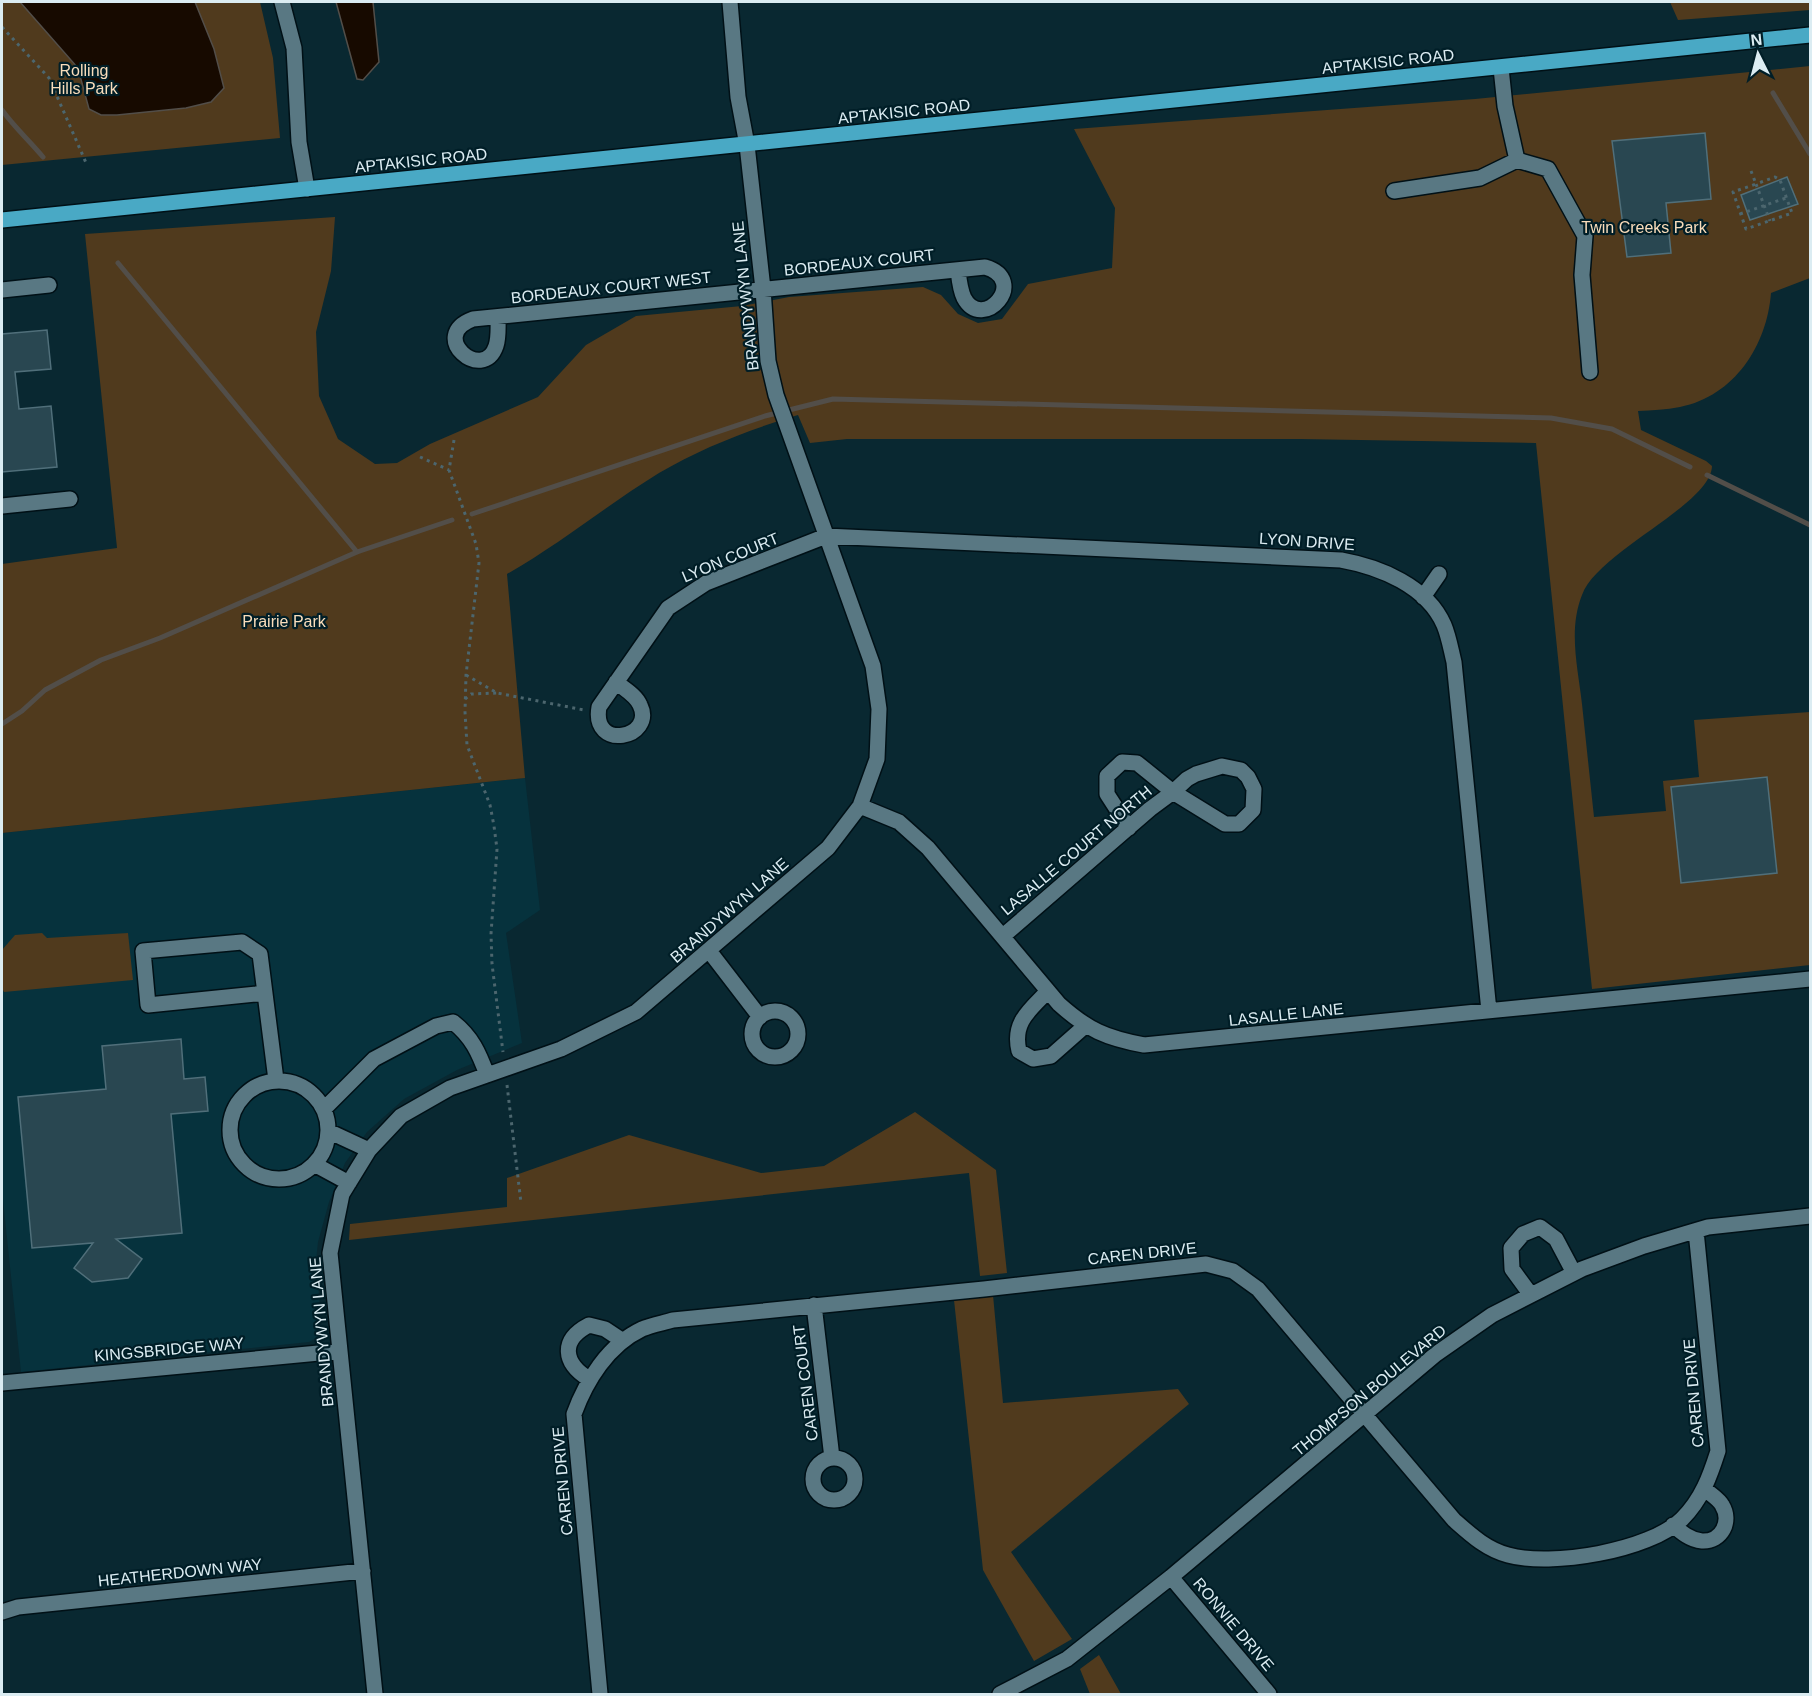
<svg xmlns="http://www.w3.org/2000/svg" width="1812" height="1696" viewBox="0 0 1812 1696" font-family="Arial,sans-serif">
<rect width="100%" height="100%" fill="#092831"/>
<path fill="#06323d" d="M525,778L540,910L506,933L522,1043L457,1070L404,1099L367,1132L345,1163L329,1202L318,1242L316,1260L321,1319L318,1337L309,1342L21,1372L2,1190V833Z"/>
<path fill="#503a1d" d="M2,2H260L273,58L280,138L2,165Z
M1670,2H1810V10L1678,20Z
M1810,66V278L1771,293C1767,345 1735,396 1680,407C1666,410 1652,410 1638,411L1641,430L1706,461L1712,466C1711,505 1598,551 1582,595C1568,630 1578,668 1582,704C1586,742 1590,779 1594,817L1666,811L1663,781L1699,777L1694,720L1810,712V965L1592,989L1536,443L1300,439H847L810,443L798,415C751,429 701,448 659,473C607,505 560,544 507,574L525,778L2,833V564L117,548L85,234L335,217L331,271L316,332L319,396L338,439L375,464L397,463L430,444L538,397L586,345L636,316L742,306L789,297L923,287L941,295L958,314L978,323L1002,319L1028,284L1112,268L1115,208L1074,129L1475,99Z
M42,933L47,938L128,933L133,980L4,992L2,988V950L15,935Z
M915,1112L996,1170L1007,1273L980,1276L969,1173L349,1240L350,1224L507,1207V1178L629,1135L761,1173L824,1166Z
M993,1295L1003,1403L1178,1389L1189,1404L1011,1552L1072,1639L1034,1661L983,1570L954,1300Z
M1099,1655L1121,1694H1090L1080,1669Z"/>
<path fill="#170a00" stroke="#524e49" stroke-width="1.5" d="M20,2H195L214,49L224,88L211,102L186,108L117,115H101L89,109L78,68Z
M336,2H373L379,62L363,80L357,79Z"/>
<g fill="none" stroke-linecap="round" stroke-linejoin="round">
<path stroke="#524e49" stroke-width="5" d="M1773,93L1810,154
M2,110C14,127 29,140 43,157
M118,263L357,552
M1707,475L1810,525
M472,514L765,416L833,399L1551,418L1612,429L1690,467
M2,724L22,711L45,690L101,660L160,638L357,552L452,520"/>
</g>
<path fill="#294751" stroke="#506f7a" stroke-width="1.5" d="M1705,133L1711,199L1666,203L1671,253L1627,257L1612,141Z
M1787,177L1798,204L1750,220L1741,195Z
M47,330L51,369L15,372L19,409L51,406L57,467L2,472V334Z
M1767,777L1777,873L1681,883L1671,787Z
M181,1039L184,1079L205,1077L208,1111L171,1114L182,1233L116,1239L142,1259L128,1278L92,1282L74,1268L93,1243L32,1248L18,1097L106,1089L102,1046Z"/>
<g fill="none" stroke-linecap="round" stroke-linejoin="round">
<g stroke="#001016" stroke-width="18">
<path id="minor" d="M282,2L294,48L299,142L307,189
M1517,160L1548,169L1585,236L1582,275L1590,372
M1394,191L1480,178L1517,160L1505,106L1501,68
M2,290L49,285
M498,317C498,326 499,337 496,346C483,384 427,336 473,319L985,267C1030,280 983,333 964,298C960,290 959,279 958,270
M2,506L70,499
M1423,597L1439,574
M616,682C624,689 636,695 640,705C656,738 591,752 599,707L668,608L706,583L826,536L1341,560C1380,567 1427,586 1444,625C1449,637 1451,650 1454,662L1489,1011
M860,806L899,822L928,848L1059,1004C1088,1030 1106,1038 1144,1045L1810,979
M1003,936L1150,809L1173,792L1187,779L1196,774L1222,766L1241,770L1248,777L1254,789L1253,810L1239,824H1225L1173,792L1137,763L1122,762L1107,776V794L1129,828
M710,952L760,1017
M1048,991C1030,1010 1012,1022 1019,1051L1033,1059L1051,1056L1085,1026
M265,993L148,1005L143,951L242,942L260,954L276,1080
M752 1034a23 23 0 1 1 46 0a23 23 0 1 1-46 0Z
M230 1130a49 49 0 1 1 98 0a49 49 0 1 1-98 0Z
M324,1109L374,1059L436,1026L453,1022C472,1037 479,1053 487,1075
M328,1131L369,1150
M314,1164L349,1183
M1531,1295L1512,1269L1511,1248L1523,1234L1540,1227L1556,1239L1574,1273
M814,1305L832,1458
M589,1379C563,1363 560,1340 589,1325L605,1329L623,1341
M2,1383L340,1351
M813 1479a21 21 0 1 1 42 0a21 21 0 1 1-42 0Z
M1673,1525C1681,1532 1690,1540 1702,1541C1722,1542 1732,1521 1722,1505C1719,1499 1710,1494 1705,1489
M1171,1577L1269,1694
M2,1612L18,1607L363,1571
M375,1694L330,1253L342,1194L369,1150L401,1116L450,1088L561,1049L636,1012L828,848L860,806L877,759L879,709L873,666L776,395L768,361L763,289L747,145L738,97L730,2
M600,1694L574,1414C586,1381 608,1345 642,1329C651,1325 663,1323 673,1320L984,1289L1206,1264L1233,1271L1258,1289L1454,1520C1471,1535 1486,1549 1508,1555C1551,1567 1649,1551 1682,1519C1702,1499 1710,1476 1718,1451L1696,1231
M1000,1694L1067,1659L1171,1577L1436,1354L1492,1315L1582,1269L1644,1246L1708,1227L1810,1216"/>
</g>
<g stroke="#001016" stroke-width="18">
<path id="major" d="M2,220L1810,35"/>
</g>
<path stroke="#4c666e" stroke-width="3" stroke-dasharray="3 4.5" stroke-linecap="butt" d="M2,27L49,78L87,165
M1751,171L1756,184L1733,192L1746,229L1792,213L1780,180L1775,177L1756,184L1770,221
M1740,214L1786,198
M454,440L449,470L476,544L479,563L466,675L465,712L467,745L490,805L494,826L497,849L491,934L492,964L503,1052
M420,457L449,470
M466,675L497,693L584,710
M465,699L471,694L497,693
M507,1085L521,1203"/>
<use href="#minor" stroke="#597883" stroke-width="15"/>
<use href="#major" stroke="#49a9c5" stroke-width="15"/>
</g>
<g text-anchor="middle" stroke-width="4.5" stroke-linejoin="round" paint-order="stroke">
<g font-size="16" fill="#dbecf2" stroke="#001e27">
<text transform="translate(1388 61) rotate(-6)" y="6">APTAKISIC ROAD</text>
<text transform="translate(904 111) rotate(-6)" y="6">APTAKISIC ROAD</text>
<text transform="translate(421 160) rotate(-6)" y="6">APTAKISIC ROAD</text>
<text transform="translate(859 262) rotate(-6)" y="6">BORDEAUX COURT</text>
<text transform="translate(611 287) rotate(-6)" y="6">BORDEAUX COURT WEST</text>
<text transform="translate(745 296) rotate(-96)" y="6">BRANDYWYN LANE</text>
<text transform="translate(1307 541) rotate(4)" y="6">LYON DRIVE</text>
<text transform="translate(730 557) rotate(-23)" y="6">LYON COURT</text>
<text transform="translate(1076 850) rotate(-40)" y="6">LASALLE COURT NORTH</text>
<text transform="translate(729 910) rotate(-41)" y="6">BRANDYWYN LANE</text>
<text transform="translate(1286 1014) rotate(-6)" y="6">LASALLE LANE</text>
<text transform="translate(1142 1253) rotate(-6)" y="6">CAREN DRIVE</text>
<text transform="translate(321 1332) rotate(-95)" y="6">BRANDYWYN LANE</text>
<text transform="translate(169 1349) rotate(-5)" y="6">KINGSBRIDGE WAY</text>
<text transform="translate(805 1383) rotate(-97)" y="6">CAREN COURT</text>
<text transform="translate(1369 1390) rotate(-40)" y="6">THOMPSON BOULEVARD</text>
<text transform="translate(1693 1393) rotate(-95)" y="6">CAREN DRIVE</text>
<text transform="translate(562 1481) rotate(-95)" y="6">CAREN DRIVE</text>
<text transform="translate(180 1572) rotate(-6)" y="6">HEATHERDOWN WAY</text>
<text transform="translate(1234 1624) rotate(50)" y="6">RONNIE DRIVE</text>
</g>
<g font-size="16" fill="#f9ddbb" stroke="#001e27">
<text x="84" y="76">Rolling<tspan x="84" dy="18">Hills Park</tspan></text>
<text x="1644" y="233">Twin Creeks Park</text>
<text x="284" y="627">Prairie Park</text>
</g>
</g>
<rect width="1812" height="1696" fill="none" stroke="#dbecf2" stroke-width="6"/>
<g transform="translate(1758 54) rotate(354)" stroke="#001e27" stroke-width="4.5" paint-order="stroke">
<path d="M0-4.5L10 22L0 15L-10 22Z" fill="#dbecf2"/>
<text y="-9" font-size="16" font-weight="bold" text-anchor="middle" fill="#dbecf2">N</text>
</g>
</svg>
